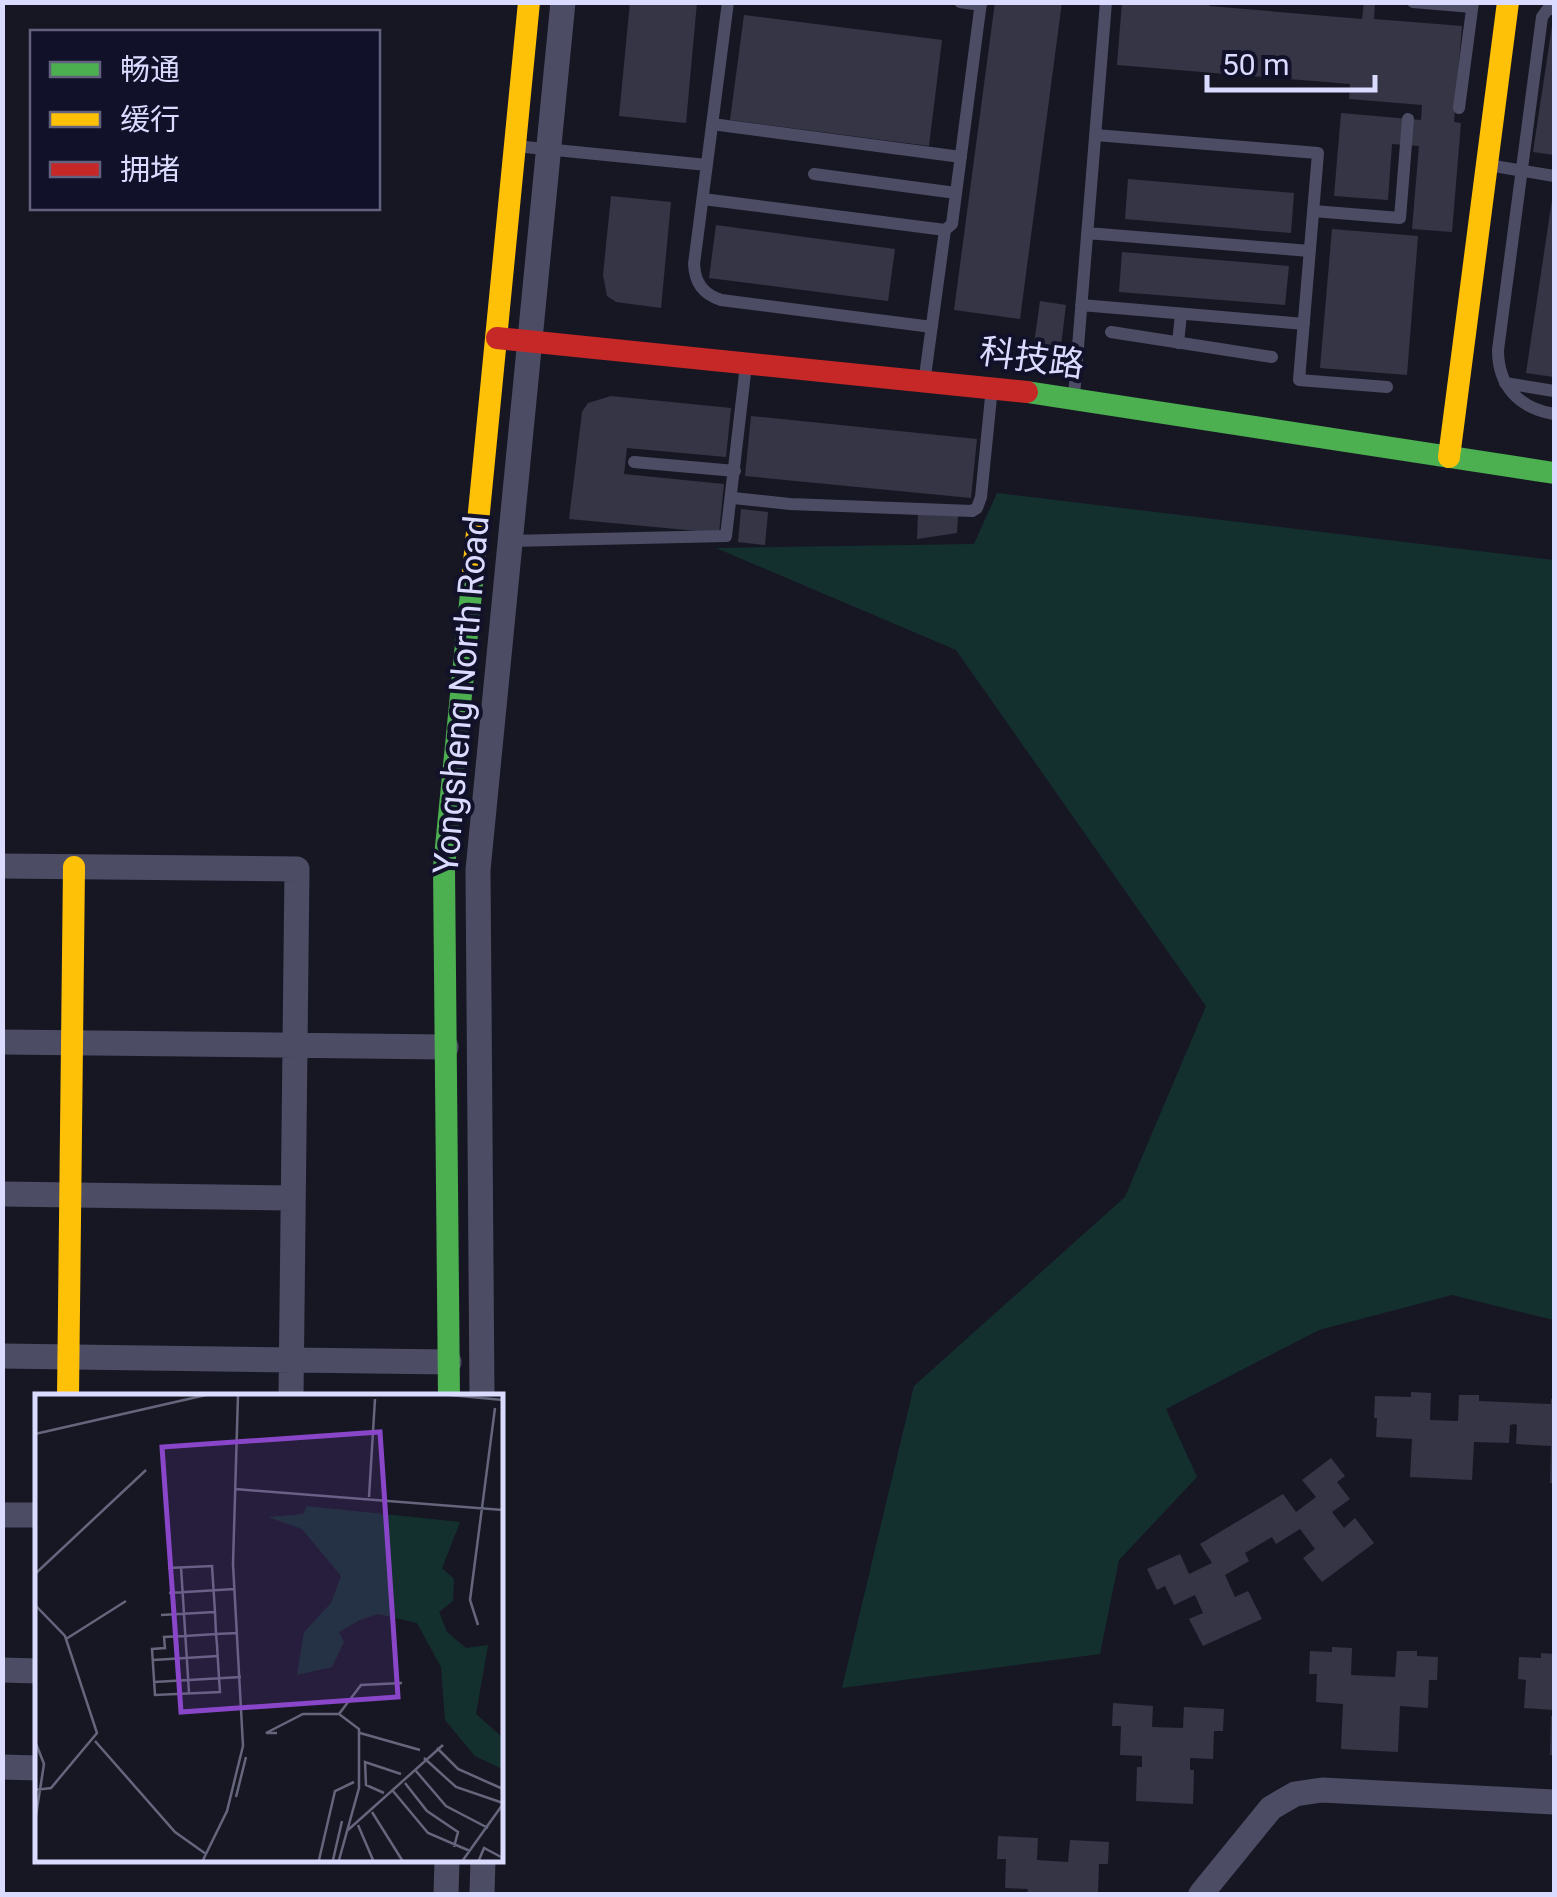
<svg xmlns="http://www.w3.org/2000/svg" width="1557" height="1897" viewBox="0 0 1557 1897" font-family="Roboto,'Noto Sans SC',sans-serif">
<rect width="100%" height="100%" fill="#171724"/>
<path fill="#14302e" d="M997,493L1554,560V1320L1452,1295L1319,1330L1166,1409L1197,1477L1119,1560L1100,1654L842,1688L914,1386L1125,1197L1206,1006L956,650L716,548L974,544Z"/>
<path fill="#353546" d="M630,2H697L686,123L619,116Z
M995,2H1062L1020,319L954,310Z
M1122,2H1209V6L1362,19L1364,2H1375L1374,19L1462,26L1454,122L1461,123L1452,232L1412,229L1419,146L1392,144L1388,200L1334,196L1341,113L1421,120L1422,105L1349,99L1350,84L1117,65Z
M744,15L942,40L929,146L730,120Z
M1552,26L1554,27V155L1533,152Z
M1128,179L1294,193L1291,233L1125,219Z
M611,196L671,202L661,308L616,302L607,296L603,275Z
M1552,200H1554V377L1526,373Z
M716,225L895,249L888,301L709,278Z
M1332,229L1418,236L1407,375L1320,368Z
M1122,252L1289,266L1285,305L1119,292Z
M1040,301L1066,305L1060,354L1033,351Z
M611,396L731,408L726,457L627,448L624,474L724,484L719,533L569,519L582,412L588,403Z
M751,416L977,439L971,498L745,476Z
M741,509L768,512L765,545L738,542Z
M918,514L958,516L957,533L917,539Z
M1411,1392L1431,1393L1430,1420L1458,1421L1459,1395H1479V1401L1551,1404V1399H1554V1484L1550,1483L1551,1446L1516,1444L1517,1425L1514,1424L1510,1425L1509,1443L1474,1442L1472,1480L1410,1477L1412,1439L1376,1437L1377,1418H1374L1375,1396L1411,1397Z
M1331,1458L1345,1476L1337,1482L1350,1499L1332,1512L1344,1528L1355,1518L1374,1543L1322,1582L1303,1558L1315,1549L1300,1529L1276,1544L1272,1537L1245,1553L1249,1561L1225,1575L1235,1597L1248,1591L1262,1619L1203,1646L1189,1619L1203,1613L1195,1595L1174,1605L1165,1586L1157,1590L1147,1569L1180,1554L1189,1574L1212,1563L1200,1544L1283,1494L1296,1512L1316,1497L1302,1480Z
M1332,1647L1352,1648L1351,1675L1395,1677L1397,1651H1417V1656L1438,1657L1437,1680H1429L1428,1708L1400,1706L1398,1752L1341,1749L1343,1704L1316,1702L1317,1674H1309L1310,1651L1332,1652Z
M1541,1653L1554,1654V1710L1524,1708L1526,1680L1518,1679L1519,1657L1541,1658Z
M1113,1703L1153,1706L1152,1727L1183,1728L1184,1707L1224,1709L1223,1731H1214L1213,1759L1190,1758V1770H1194L1193,1804L1136,1801L1137,1767H1142V1756L1120,1755L1121,1726H1112Z
M1551,1716H1554V1755H1550Z
M998,1836L1038,1838L1037,1860L1068,1862L1070,1840L1109,1842L1108,1864H1099L1098,1892L1027,1894L1028,1889L1005,1888L1006,1859H997Z"/>
<g fill="none" stroke-linecap="round" stroke-linejoin="round">
<path stroke="#4c4d65" stroke-width="12" d="M728,2L694,264C695,283 703,294 721,300L932,327
M960,2L981,5
M1413,2L1472,7
M1554,8L1547,10L1542,17L1498,350C1498,386 1519,408 1554,414
M1459,108L1473,2
M712,124L961,157
M1095,135L1318,153L1299,380L1387,387
M515,146L707,165
M1488,165L1554,176
M814,174L956,193
M703,199L945,230L952,224L981,2
M1313,211L1400,218L1408,119
M1087,233L1310,251
M1081,305L1304,324
M1111,332L1272,357
M1178,343L1181,314
M925,376L945,230
M1505,383L1554,391
M1074,396L1106,2
M634,462L735,471
M733,498L790,504L972,511L977,508L981,497L992,387
M510,541L726,536L746,365"/>
<path stroke="#4c4d65" stroke-width="25" d="M2,866L297,869L291,1397
M2,1042L446,1047
M2,1194L293,1198
M2,1356L449,1362
M482,1397L478,870L563,2
M2,1515H38
M2,1670L38,1671
M2,1767L38,1768
M446,1894L447,1860
M482,1894L483,1860
M1201,1894L1271,1808L1295,1794L1322,1790L1554,1802"/>
<path stroke="#4caf50" stroke-width="22" d="M1027,392L1554,473
M449,1397L444,867L473,573"/>
<path stroke="#ffc107" stroke-width="22" d="M1449,457L1508,2
M473,573L529,2
M68,1397L74,867"/>
<path stroke="#c62828" stroke-width="22" d="M497,338L1027,392"/>
</g>
<g text-anchor="middle" stroke-width="8" stroke-linejoin="round" paint-order="stroke">
<g font-size="35" fill="#dadbff" stroke="#12112a">
<text transform="translate(1032 358) rotate(8)" y="12">科技路</text>
<text transform="translate(461 695) rotate(-85)" y="12">Yongsheng North Road</text>
</g>
</g>
<g transform="translate(35 1394)">
<rect width="468" height="468" fill="#171724"/>
<path d="M272,112L425,128L407,174L419,185L418,207L404,218L412,238L431,254L453,251L441,320L467,343V375L440,362L410,326L406,273L382,229L343,220L325,226L304,238L309,248L297,273L262,281L269,238L296,209L306,182L267,135L233,123L268,120Z" fill="#14302e"/>
<path fill="none" stroke="#65657c" stroke-width="2.5" d="M415,1L468,6M0,40L171,1M200,95L468,116M334,103L340,5M146,173L154,299M133,174L177,172L180,218L181,240L182,251L184,284L185,298L120,301L117,255L130,254L129,243L150,242L181,240L203,239M0,180L111,76M134,199L200,195M0,211L30,242L62,339L16,394L0,396M126,221L180,218M443,231L435,206L460,14M31,245L91,207M118,266L183,262M119,288L206,283M304,320L326,291L367,289M242,339H231L268,320H304L324,335V394L304,466M325,339L385,356M0,347L9,370L0,428M60,347L140,438L171,460M402,354L423,375L468,395M389,364L421,393L468,409M381,377L411,412L453,434M370,389L392,417L423,438L419,453M358,397L393,439L435,457M349,399L331,391L330,368L366,380M201,403L211,363M337,418L367,466M323,431L338,466M313,436L408,351M168,466L192,417L208,352L198,170L203,1M284,466L300,397L319,388M298,466L307,427M428,466L468,410M444,466L449,454L468,464"/>
<path fill="#8946c9" fill-opacity="0.15" stroke="#8946c9" stroke-width="5" d="M345,38L363,303L146,318L127,53Z"/>
<rect width="468" height="468" fill="none" stroke="#dadbff" stroke-width="5"/>
</g>
<rect width="1557" height="1897" fill="none" stroke="#dadbff" stroke-width="10"/>
<rect x="30" y="30" width="350" height="180" fill="#12112a" stroke="#62627f" stroke-width="2.5"/>
<rect x="50" y="62" width="50" height="15" fill="#4caf50" stroke="#62627f" stroke-width="2.5"/>
<text x="120" y="80" font-size="30" fill="#dadbff">畅通</text>
<rect x="50" y="112" width="50" height="15" fill="#ffc107" stroke="#62627f" stroke-width="2.5"/>
<text x="120" y="130" font-size="30" fill="#dadbff">缓行</text>
<rect x="50" y="162" width="50" height="15" fill="#c62828" stroke="#62627f" stroke-width="2.5"/>
<text x="120" y="180" font-size="30" fill="#dadbff">拥堵</text>
<path d="M1207 75v15h168v-15" fill="none" stroke="#dadbff" stroke-width="5"/>
<text x="1222" y="75" font-size="30" fill="#dadbff" stroke="#12112a" stroke-width="8" paint-order="stroke">50 m</text>
</svg>
